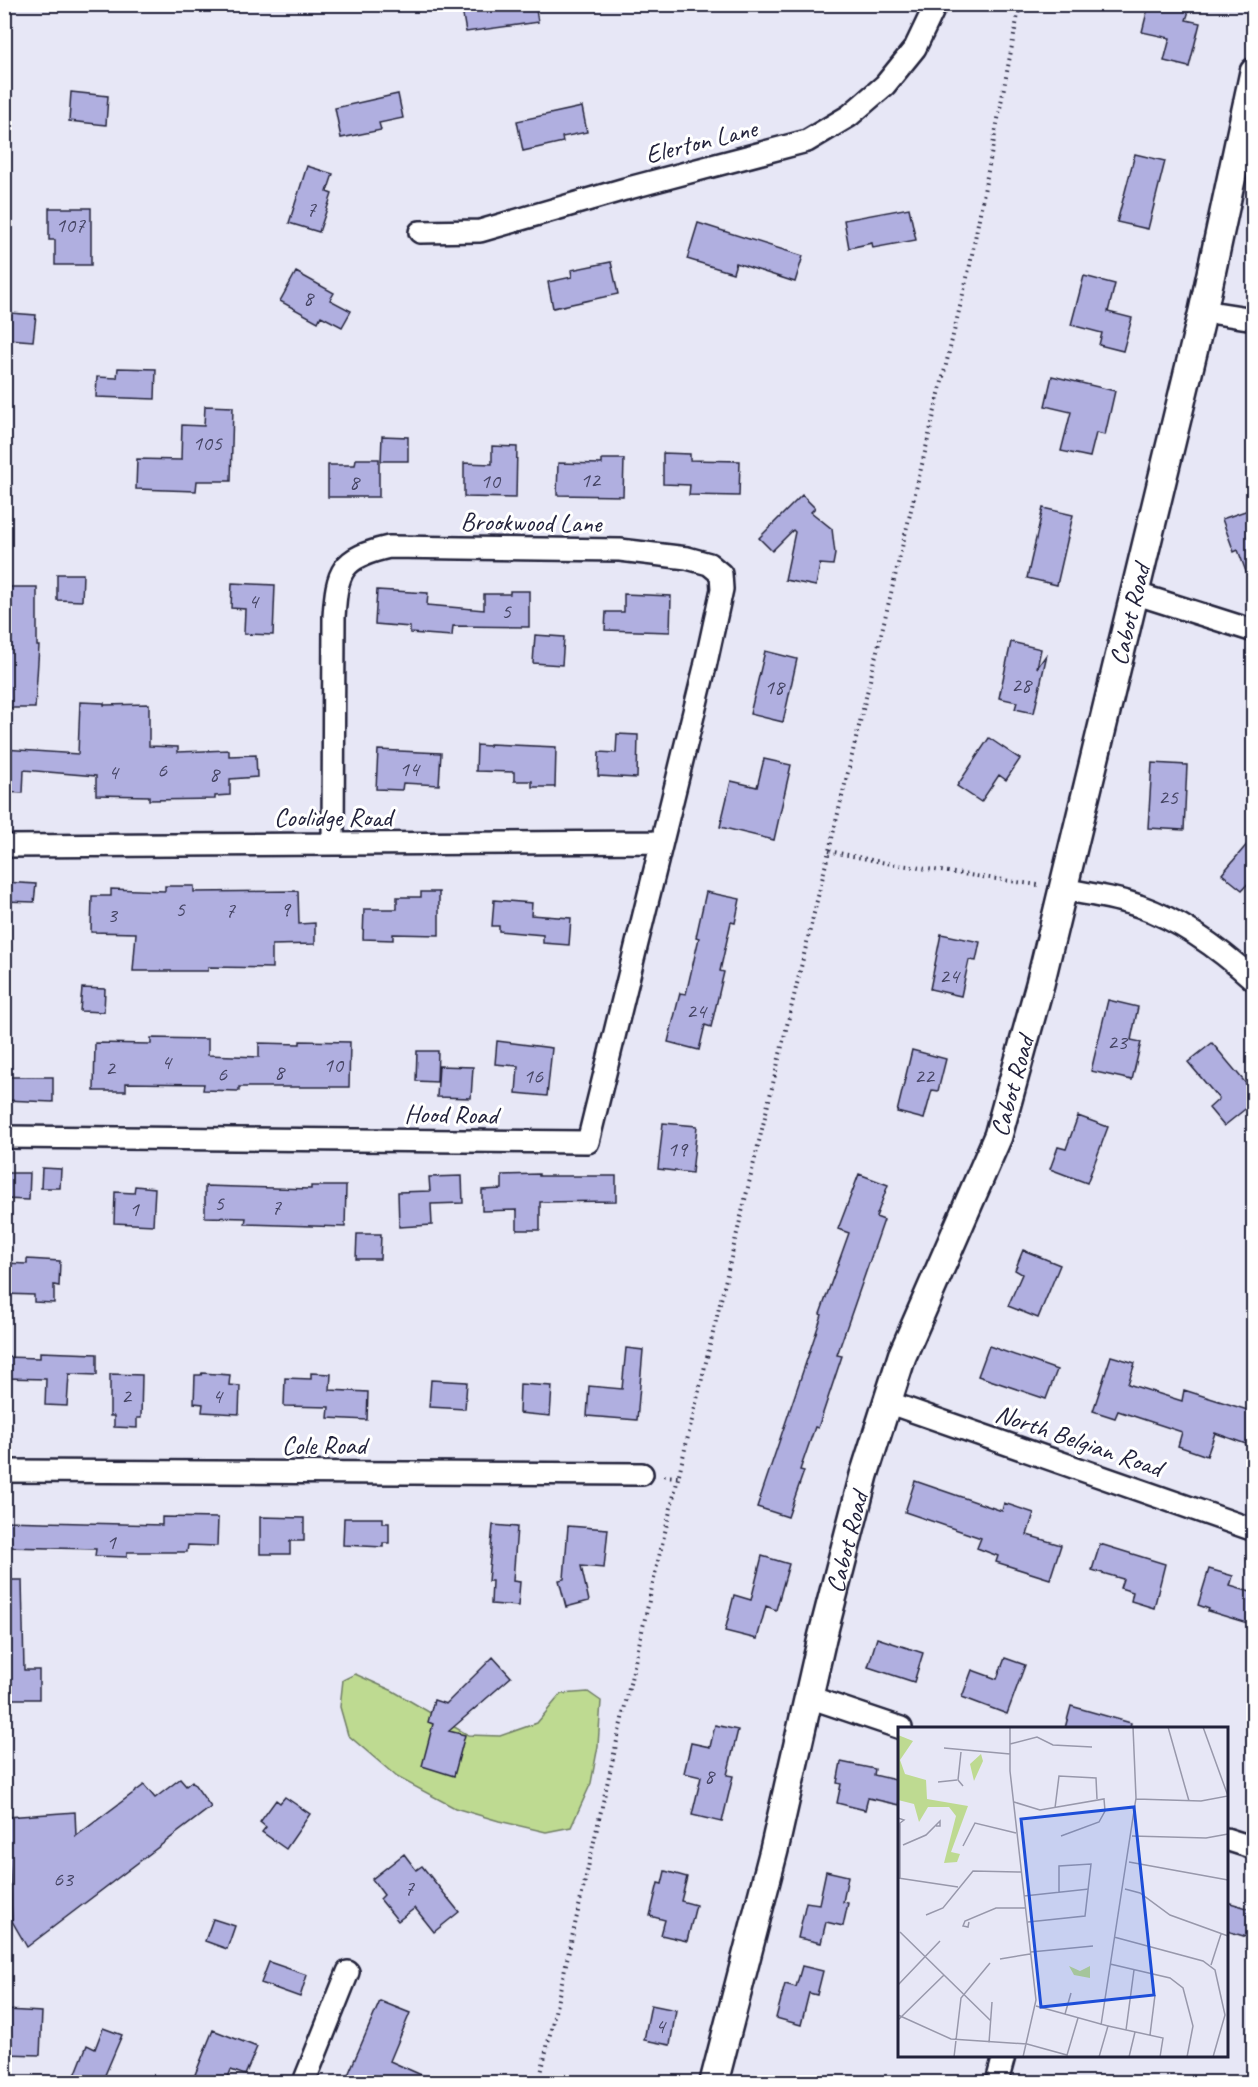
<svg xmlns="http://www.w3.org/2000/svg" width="1258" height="2087" viewBox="0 0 1258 2087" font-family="Caveat,sans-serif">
<rect width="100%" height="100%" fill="#e7e7f6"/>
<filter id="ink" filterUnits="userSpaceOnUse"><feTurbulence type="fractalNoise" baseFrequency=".0167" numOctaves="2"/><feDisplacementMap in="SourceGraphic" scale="12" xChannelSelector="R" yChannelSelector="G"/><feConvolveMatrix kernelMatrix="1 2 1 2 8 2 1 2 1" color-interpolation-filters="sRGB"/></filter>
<g filter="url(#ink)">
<path fill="#beda91" stroke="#707e66" stroke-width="1.5" d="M355,1674L393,1691L468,1735L500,1736L537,1723L561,1694L588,1692L601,1701L598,1746L591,1783L571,1827L546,1832L499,1821L455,1808L397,1777L348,1735L340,1707L343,1680Z"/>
<path fill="#b0afe0" stroke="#22223b" stroke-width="1.5" d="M461,4H535L538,22L466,32Z
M1149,4H1181L1180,8L1189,11L1186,20L1200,23L1189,67L1164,61L1170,38L1142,32Z
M71,92L108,96L106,125L69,121Z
M398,94L403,118L379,123L381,130L341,138L335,108Z
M582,107L587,132L562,137L563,142L523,151L517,121Z
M1135,154L1165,161L1148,229L1117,222Z
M307,166L333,174L327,192L332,194L319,232L289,223Z
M49,208H91V265H55V240H49Z
M909,208L916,240L873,248L872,243L849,248L844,220Z
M698,223L803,256L795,282L736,263L733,273L687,259Z
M611,262L618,294L553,308L548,282L572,277L571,270Z
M296,272L334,293L330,300L351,311L342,327L321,316L318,322L280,301Z
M1084,276L1115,284L1108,312L1132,318L1123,351L1099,345L1102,333L1071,325Z
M10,313L36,315L33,341L8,339Z
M118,368L156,369L155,399L96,397L97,377L117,378Z
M1052,376L1115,391L1105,435L1096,433L1090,457L1061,451L1071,412L1045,406Z
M205,406L233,407L231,481H197L196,491L136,489L137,459L181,460L182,425L204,426Z
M382,436L408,437V461H381Z
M492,446L517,447L516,498L464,497V463L492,464Z
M663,453L690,454V460L740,461L739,496L689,495L690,485L663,484Z
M356,459H379V497H328V465H355Z
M602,459H624L623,496L557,495L558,463L602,464Z
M802,495L815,508L811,512L832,529L835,554L833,565L820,564L816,586L785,580L795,532L793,530L772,551L759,538Z
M1043,508L1073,515L1057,585L1027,578Z
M1254,508V585H1251L1238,550L1234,552L1222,519Z
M57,574H83L82,601L57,600Z
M232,583L275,585L273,635L244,634L245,609L231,608Z
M4,587H37V646H39L35,708H4Z
M377,590L428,593L427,605L484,610V594H510V591H529V627L453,626L452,636L410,633V627L375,624Z
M624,594L671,596L670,632L605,630L606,612H624Z
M535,635L564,637L562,665L533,663Z
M1011,642L1041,649L1037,668L1047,654L1034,713L1015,709L1017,702L999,698Z
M765,651L797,659L783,722L750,714Z
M80,702L104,703V705L149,704V746L178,747V752L229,750V756L256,755L257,777L230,779V795L215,796V799L149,800V796L96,795V776L24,770L23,793L4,792V749L78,754Z
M617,734L638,735L637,778L598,776L599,752L616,753Z
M989,738L1020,759L1006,780L999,775L981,802L957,786Z
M490,744L556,747L555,787H532V781H514V772L476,771L477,745L489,746Z
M378,750L441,753L439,785L403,783L402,790L376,789Z
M764,759L791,765L774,840L720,827L731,781L757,787Z
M1152,763L1187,765L1184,830L1148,828Z
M1254,836V877L1242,890L1222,874Z
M4,882L36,884L34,902L4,901Z
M165,886H194V892L298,891L299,924L315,923V944L272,945V968L208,967V971H133L136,933L91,932L92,896H111V889L165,891Z
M421,892H439V935L393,934V940L363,939L364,909H397V897H421Z
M706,892L740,899L735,923L731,922L720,971L724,972L711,1027L705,1025L699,1050L668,1042L680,993L686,994L699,938L696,937Z
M494,900L532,903L531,915L571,918L569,945L543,943V935L499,931V926H492Z
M941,934L980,942L976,961L969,960L961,996L930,989Z
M82,988L105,989L104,1012L80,1011Z
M1108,1000L1138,1007L1131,1040L1141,1042L1132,1080L1091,1071Z
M151,1038L208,1039V1055L259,1057V1043L300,1044V1041L350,1042L349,1087H239V1091L203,1090L204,1084L126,1083V1091H94L95,1043L151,1044Z
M497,1041L552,1048L547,1096L516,1093L518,1066L495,1064Z
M1212,1043L1254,1093V1102L1224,1126L1209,1108L1219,1099L1188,1062Z
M912,1050L946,1059L938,1091L932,1090L924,1119L897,1112Z
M417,1051H438L437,1082L416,1081Z
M439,1066L473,1067L471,1098L437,1097Z
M4,1077H53V1102L4,1100Z
M1078,1116L1108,1127L1087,1183L1050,1169L1058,1147L1066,1149Z
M663,1123L697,1126L692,1173L658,1169Z
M42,1168L61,1169L60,1188H41Z
M4,1173H30L29,1200L4,1199Z
M539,1174V1176H616V1201L540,1202V1230H517V1210L482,1211V1190L502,1189V1175Z
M859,1174L888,1185L876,1217L884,1220L837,1355L842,1356L818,1428L815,1427L800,1470L804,1471L788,1517L757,1507L822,1315L820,1314L849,1233L838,1229Z
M462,1176L463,1203L431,1204L432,1225L399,1227L398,1192L430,1191L429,1177Z
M135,1186L155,1188L153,1225L114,1223L115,1192L134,1193Z
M205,1186L311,1189V1186H346L345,1227L245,1224L246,1218L205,1217Z
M357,1234H381L380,1259H356Z
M1023,1250L1060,1265L1038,1318L1008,1306L1022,1274L1015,1270Z
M27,1259L60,1261L59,1286L54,1285V1303L34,1302V1295L4,1294V1263L27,1264Z
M989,1346L1057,1370L1046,1399L978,1376Z
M626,1348L643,1350L637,1420L587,1416L589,1386L622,1389Z
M40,1352L97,1354V1375L69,1374L67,1406L45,1405L46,1379L4,1378V1357L40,1358Z
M1111,1356L1135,1363L1128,1384L1182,1401L1184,1390L1254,1412V1421L1246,1444L1215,1433L1207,1456L1178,1446L1182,1432L1118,1411L1115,1418L1093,1411Z
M202,1373L230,1375L229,1385L240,1386L239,1414L202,1412L203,1404L194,1403L195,1375H201Z
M311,1373L331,1374L330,1390L368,1392L367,1420L328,1418L329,1407L284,1406L285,1378L311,1379Z
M110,1374L142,1375L141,1418H137V1428L114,1427V1416H110Z
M431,1380L467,1382L465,1409L429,1407Z
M520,1384L552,1386L550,1416L519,1413Z
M915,1481L1002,1511L1004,1503L1034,1513L1027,1535L1061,1545L1050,1579L996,1562L998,1556L977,1548L981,1538L905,1512Z
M162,1517L218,1518L217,1546L188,1545L187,1552H127V1557L95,1556L96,1549L4,1547V1521L162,1525Z
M260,1517L304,1518V1541H290V1554H260Z
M344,1518H383V1523H389V1543H383V1547L343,1545Z
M493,1525L517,1527L513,1581L520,1582L518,1606L491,1604L492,1581H488Z
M568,1526L608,1529L604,1568L581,1566L589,1601L566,1607L559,1580L564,1579Z
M1100,1544L1165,1564L1154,1608L1131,1601L1133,1592L1120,1588L1123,1579L1092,1570Z
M762,1556L789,1564L776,1610L766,1606L757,1639L725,1631L734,1595L751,1600Z
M1209,1569L1233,1576L1230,1586L1254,1593V1625L1208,1611L1209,1609L1198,1605Z
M4,1580H22L24,1670H39V1699H4Z
M877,1638L923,1653L914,1682L868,1667Z
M493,1657L511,1677L449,1731L465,1735L454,1776L422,1766L433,1724L428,1722L434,1700L446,1704Z
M1005,1658L1025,1665L1007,1714L962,1697L972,1670L997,1679Z
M1071,1706L1131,1723L1130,1728H1065Z
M715,1725L738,1730L727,1775L733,1776L722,1822L692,1815L701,1777L684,1773L691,1743L710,1747Z
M841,1762L875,1769L874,1775L900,1781V1805L868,1798L865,1810L837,1803L841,1784L837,1783Z
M180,1779L186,1786L192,1781L211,1807L27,1947L12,1921L7,1817L75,1812L76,1836L144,1785L155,1798Z
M285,1797L310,1814L286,1849L262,1832L266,1827L260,1822L276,1800L280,1803Z
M404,1854L416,1870L422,1866L459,1912L434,1932L415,1908L398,1921L380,1899L384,1895L372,1879Z
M665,1871L687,1877L681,1901L696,1905L687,1941L661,1935L665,1920L650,1916L658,1883L662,1884Z
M826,1871L848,1876L843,1902L848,1903L843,1926L826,1922L821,1943L798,1938L806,1902L819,1904Z
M1227,1902L1254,1910V1924L1250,1938L1227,1931Z
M213,1919L235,1926L227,1949L205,1941Z
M269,1962L307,1975L300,1997L261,1983Z
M802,1966L823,1971L817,1995L809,1993L801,2025L776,2018L785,1984L796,1987Z
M380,2001L410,2013L390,2061L437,2082H345Z
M651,2005L676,2010L670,2045L644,2040Z
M6,2010L42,2012L40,2055L4,2054Z
M103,2028L122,2035L102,2082H85L74,2078L87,2045L95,2049Z
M213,2030L257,2047L245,2075L231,2070L226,2082H192Z"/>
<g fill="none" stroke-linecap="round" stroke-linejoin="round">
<g stroke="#22223b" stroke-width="26">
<path id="minor" d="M420,232L480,231L625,189L807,141L849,116L885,85L915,48L936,4
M1203,311L1254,319
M1134,593L1254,631
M4,846L661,842
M1062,889C1087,894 1115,897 1139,906C1182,921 1220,949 1254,980
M4,1137L588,1142L705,667L722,589L721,574L709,564L687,558L620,550L389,547C341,558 337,570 334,617L333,844
M887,1402L1254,1530
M4,1471L642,1474
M809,1697L901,1728
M1226,1839L1254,1848
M304,2082L348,1972
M997,2082L1004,2056"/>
</g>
<g stroke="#22223b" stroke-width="32">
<g id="tertiary">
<path id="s1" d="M714,2082L774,1850L822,1638L864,1475L902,1356L998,1136L1040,984L1203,311L1254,72"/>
</g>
</g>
<path stroke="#22223b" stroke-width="4" stroke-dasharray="1.5 4.5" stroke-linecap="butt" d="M829,851L886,863L1038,885
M664,1476L679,1477
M539,2082L659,1557L970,265L1020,4"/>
<use href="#minor" stroke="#fff" stroke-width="21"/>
<use href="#tertiary" stroke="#fff" stroke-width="27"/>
</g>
</g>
<g text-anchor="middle" stroke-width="6" stroke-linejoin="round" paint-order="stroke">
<g font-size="22" fill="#464564">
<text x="311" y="216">7</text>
<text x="70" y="232">107</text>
<text x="308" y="305">8</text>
<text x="207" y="450">105</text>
<text x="590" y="487">12</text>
<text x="490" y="488">10</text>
<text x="354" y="489">8</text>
<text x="253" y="608">4</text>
<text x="506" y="618">5</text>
<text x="1021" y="692">28</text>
<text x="774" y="694">18</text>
<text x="409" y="776">14</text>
<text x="162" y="777">6</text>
<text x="113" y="779">4</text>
<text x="214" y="781">8</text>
<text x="1168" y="804">25</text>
<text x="180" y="916">5</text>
<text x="285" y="916">9</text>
<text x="230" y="917">7</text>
<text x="112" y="922">3</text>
<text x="949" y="983">24</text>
<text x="696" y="1018">24</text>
<text x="1117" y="1049">23</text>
<text x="166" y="1069">4</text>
<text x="333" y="1072">10</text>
<text x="110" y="1075">2</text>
<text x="279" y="1079">8</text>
<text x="222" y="1081">6</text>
<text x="533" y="1083">16</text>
<text x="924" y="1083">22</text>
<text x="677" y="1156">19</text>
<text x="219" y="1210">5</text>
<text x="276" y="1214">7</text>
<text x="134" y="1216">1</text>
<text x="126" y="1403">2</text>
<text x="217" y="1403">4</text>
<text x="111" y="1549">1</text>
<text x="709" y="1783">8</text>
<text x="63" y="1886">63</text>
<text x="409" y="1895">7</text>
<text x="660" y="2033">4</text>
</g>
<g font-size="26" fill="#22223b" stroke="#fff">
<text transform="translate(701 141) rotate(-14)" y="9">Elerton Lane</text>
<text transform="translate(531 522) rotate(1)" y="9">Brookwood Lane</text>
<text dy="9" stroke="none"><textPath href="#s1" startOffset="1528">Cabot Road</textPath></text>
<text x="333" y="826">Coolidge Road</text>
<text dy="9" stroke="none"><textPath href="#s1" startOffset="1042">Cabot Road</textPath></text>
<text transform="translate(451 1114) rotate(1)" y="9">Hood Road</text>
<text transform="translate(1079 1440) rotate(19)" y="9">North Belgian Road</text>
<text x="324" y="1454">Cole Road</text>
<text dy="9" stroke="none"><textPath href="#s1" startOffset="556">Cabot Road</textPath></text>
</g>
</g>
<g transform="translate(898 1727)">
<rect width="330" height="330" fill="#e7e7f6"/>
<path d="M0,8L15,14L2,33L7,47L28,53L29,72L70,79L53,125L62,127L59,135L46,136L58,89L51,80H30L21,95L16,77L0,73ZM83,27L85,34L76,54L72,37ZM171,239L182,244L192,239V251L176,248Z" fill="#beda91"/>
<path fill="none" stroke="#9898ab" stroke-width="1.5" d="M112,0V44L138,273L125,330M270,0L291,74M112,17L139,10L155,18L194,20M46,21L112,27M63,25L60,53L65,59M40,55L59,53M238,72L303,74L330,69L305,0M116,75L142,83L206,72L207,84L201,95L163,109M157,81L161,49L198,51L199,72M0,91L6,93L2,96V151M234,109L308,111L330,107M5,118L28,108L42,94V99H38M65,119L77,96L118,106M231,135L330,153M0,151L60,160M227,162L242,166L272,188L330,209M126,169L191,162M28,188L45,181L75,144L123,145M71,195L70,200L65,199L67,194L98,181H127M130,195L187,189L193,137L161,139V165M2,205L93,294M216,210L305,234L317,243L327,288L315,330M133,225L195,219M102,232L132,227M212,237L272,251L285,261L295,299L289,330M313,238L323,207M0,258L42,214M138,279L210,299L201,330M167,287L173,266M0,288L53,312L129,317L169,328L180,291M0,293L46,248M203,298L238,71L235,0M210,299L265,311L262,330M228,303L236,243M252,308L257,268M91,316L94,275M56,330L63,271L92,236M231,330L237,305"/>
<path fill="#1d4ed8" fill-opacity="0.15" stroke="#1d4ed8" stroke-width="3" d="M236,80L256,268L143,280L123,92Z"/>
<rect width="330" height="330" fill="none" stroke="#22223b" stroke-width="3"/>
</g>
<rect width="1258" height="2087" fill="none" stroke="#fff" stroke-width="24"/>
<rect x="12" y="12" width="1234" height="2063" fill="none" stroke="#22223b" stroke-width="2" filter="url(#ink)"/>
</svg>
